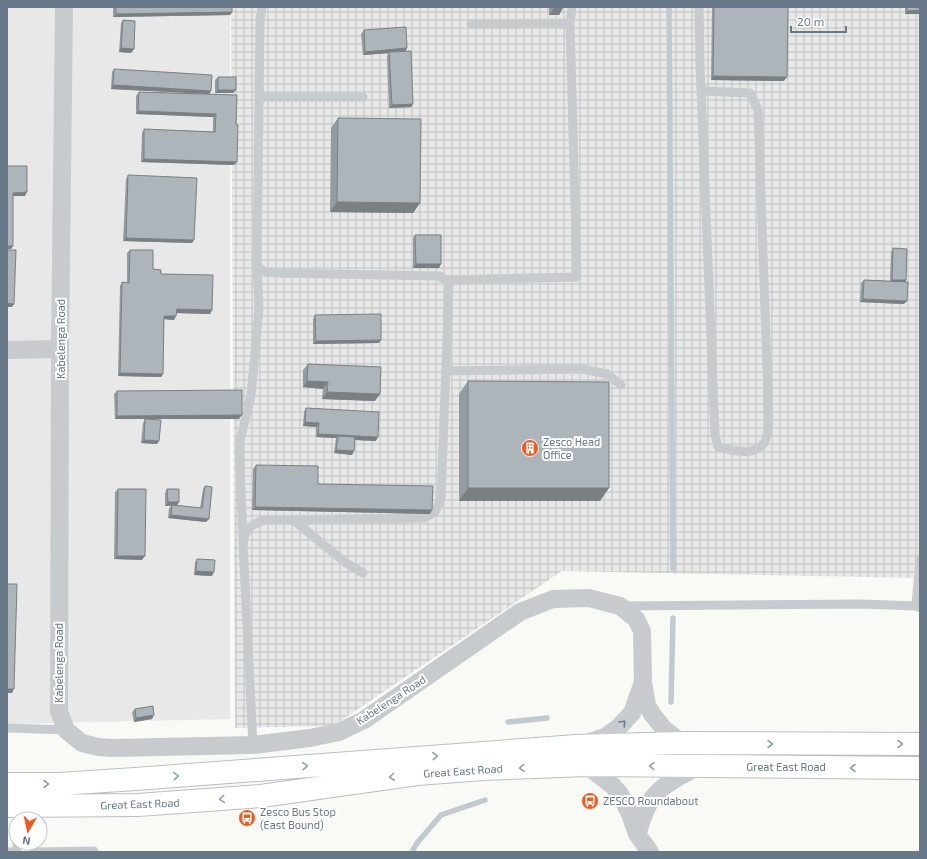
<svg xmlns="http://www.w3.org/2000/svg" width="927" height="859" viewBox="0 0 927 859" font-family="'Exo 2',sans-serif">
<defs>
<pattern id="industrial-grid" width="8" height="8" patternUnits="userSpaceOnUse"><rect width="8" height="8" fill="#e7e8e7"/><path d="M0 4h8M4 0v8" fill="none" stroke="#bfc1c1"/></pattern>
</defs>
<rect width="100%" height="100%" fill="#f9f9f6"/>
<path fill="#e7e8e7" d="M7,7H230V719L7,724Z"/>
<path fill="url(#industrial-grid)" d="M231,7H920V578L562,571L333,726L235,728Z"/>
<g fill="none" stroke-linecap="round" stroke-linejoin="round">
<path stroke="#c1cad0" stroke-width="5.5" d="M669,7L673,569
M671,702L673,618
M508,722L547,718
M412,852L417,843L441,815L485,800"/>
<g stroke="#babec2" stroke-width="24">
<path id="primary" d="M7,784H60L135,779L576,746L682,743L920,744
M7,806L138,805L261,796L417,774L483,769L586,765L920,768"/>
</g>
<path stroke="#c7cbce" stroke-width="9" d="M699,7L700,65L715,435L718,447C733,450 753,457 764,443C767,438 768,429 769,424L758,110L750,93L701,91
M471,24L570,23L572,7
M259,97H363
M446,280L577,277L570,23
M446,371L582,369L607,374L621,385
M292,519L346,563L363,573
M243,538L239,445L251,396L259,308L257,265
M622,606L862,604L916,606L920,608
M916,606L920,559
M7,728L66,730
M253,745L243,543C245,529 252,523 266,520L424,518L435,512L441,499L449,285L446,280L439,276L277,273C268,272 261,273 257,264L260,20L262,7
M34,843V852L94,851V852
M7,852H17V843"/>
<path stroke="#c7cbce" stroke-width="18" d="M64,7L60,349L59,711L66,730L82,743L98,747L113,748L253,745L310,738L339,732L364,720L520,612L553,599L589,598L620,606L636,619L642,631L643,682L647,705L652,714L664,729L682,743
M7,350L60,349
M587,743L605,737L618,728L632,713L643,682
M586,765L613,786L620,794L630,814L637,834L650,852
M637,834C641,824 644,811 650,802C660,785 680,777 696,767"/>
<use href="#primary" stroke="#fff" stroke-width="22"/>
</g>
<path fill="#959ca1" d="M113,7H232V12L230,15L113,17Z
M549,7H563V8L559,15H549Z
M712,7H788L784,81L711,80Z
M905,7H920L919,14H905Z
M123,20L134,49L131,53L119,52L121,23Z
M364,30L407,48L405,52L413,104L411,107L389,108L387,56L389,53L363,55L361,34Z
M114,69L211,91L209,94L111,89L112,72Z
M218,77L233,93H215V80Z
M139,92L237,95L236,125L237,162L234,165L141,162L142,133L144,129L213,132V117L136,114V96Z
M338,118L420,203L413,213L330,212L331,128Z
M128,175L192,243L123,241L126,179Z
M415,235L439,268H413V238Z
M893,248L906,280L905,282L904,304L860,302L861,283L864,280L890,281L891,252Z
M130,250L153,269L161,274L212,310L210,314L177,313L174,320L164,319L163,374L161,377L118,376L120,286L122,282H127V253Z
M315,315L379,343L313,344V319Z
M308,364L375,401L322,399L323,389L303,387V370Z
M468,381L600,501H459V394Z
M117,391L239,419H115L114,394Z
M306,408L376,441L355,440L352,455L334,453L336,438L316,437V427L303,426L304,412Z
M145,419L157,444L141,443L143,423Z
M256,465L318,484L430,514L252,510L253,469Z
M205,486L206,522L168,518L169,508L171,506H165V493L167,489L179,502L177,505L200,508L203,489Z
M118,489L142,560L114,559L115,492Z
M197,559L212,576L194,575L195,562Z
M135,709L152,719L134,722L132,712Z"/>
<path fill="#797f83" d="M554,8H563L559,15H549Z
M920,10V12L919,14H905L907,11Z
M232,12L230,15L113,17L116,14Z
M121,48L134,49L131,53L119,52Z
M407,48L405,52L363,55L365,52Z
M713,76L787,77L784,81L711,80Z
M113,85L211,91L209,94L111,89Z
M218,90H236L233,93H215Z
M413,104L411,107L389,108L392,105Z
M138,111L216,114L213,117L136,114Z
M144,159L237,162L234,165L141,162Z
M27,192L25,196H11L13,193Z
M337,202L420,203L413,213L330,212Z
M126,238L194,240L192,243L123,241Z
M7,246H13L11,249H7Z
M416,264H441L439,268H413Z
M892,280H906L904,284L890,283Z
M863,299L907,301L904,304L860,302Z
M7,303L14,304L12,307H7Z
M177,309L212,310L210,314L174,313Z
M164,316H176L174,320L162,319Z
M381,340L379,343L313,344L316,341Z
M120,373L163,374L161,377L118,376Z
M307,381L328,382L323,389L303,387Z
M327,392L380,394L375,401L322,399Z
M242,415L239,419H115L117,416Z
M305,422L319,423L316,427L303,426Z
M318,434L378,437L376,441L337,439L338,436L336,438L316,437Z
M144,440L159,441L157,444L141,443Z
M336,450L354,451L352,455L334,453Z
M468,488H609L600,501H459Z
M168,502H179L177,505L165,506Z
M255,507L432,510L430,514L252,510Z
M171,515L209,519L206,522L168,518Z
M117,556H145L142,560L114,559Z
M196,571L214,572L212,576L194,575Z
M7,689H14L12,693H7Z
M154,715L152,719L134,722L136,718Z"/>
<path fill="#adb5bb" stroke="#797f83" d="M116,7H232V12L116,14Z
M554,7H563V8H554Z
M714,7H788L787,77L713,76Z
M907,7H920V10L907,11Z
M123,20L135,21L134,49L121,48Z
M406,27L407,48L365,52L364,30Z
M411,51L413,104L392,105L389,52Z
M114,69L212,75L211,91L113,85Z
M218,77H236V90H218Z
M139,92L237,95L236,125H238L237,162L144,159V129L215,132L216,114L138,111Z
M338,118L421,119L420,203L337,202Z
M7,166H27V192L13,193V246H7Z
M128,175L197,178L194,240L126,238Z
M415,235H441V264H416Z
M893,248L907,249L906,280H892Z
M7,250H16L14,304L7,303Z
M130,250H153V269L161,270V274L213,275L212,310L177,309L176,316H164L163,374L120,373L122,282L129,283Z
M864,280L908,282L907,301L863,299Z
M381,314V340L316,341L315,315Z
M308,364L381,367L380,394L327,392L328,382L307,381Z
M468,381L609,382V488H468Z
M242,390V415L117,416V391Z
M306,408L379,412L378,437L318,434L319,423L305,422Z
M145,419L161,420L159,441L144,440Z
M338,436L355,437L354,451L336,450Z
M256,465L318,466V484L433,486L432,510L255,507Z
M205,486L212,487L209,519L171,515L172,505L202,508Z
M118,489H146L145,556H117Z
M167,489H179V502H168Z
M197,559L215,560L214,572L196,571Z
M7,584H17L14,689H7Z
M153,706L154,715L136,718L135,709Z"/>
<defs><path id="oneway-chevron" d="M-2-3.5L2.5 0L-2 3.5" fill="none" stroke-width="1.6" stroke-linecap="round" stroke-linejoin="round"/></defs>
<use stroke="#6c7c8c" href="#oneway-chevron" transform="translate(623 723) rotate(-47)"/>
<g stroke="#95a0ac">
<use href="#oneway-chevron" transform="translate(770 744)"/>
<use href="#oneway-chevron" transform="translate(900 744)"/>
<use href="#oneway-chevron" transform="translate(435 756) rotate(-4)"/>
<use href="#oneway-chevron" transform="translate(305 766) rotate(-4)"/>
<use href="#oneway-chevron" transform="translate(652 766) rotate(-179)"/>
<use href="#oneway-chevron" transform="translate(522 768) rotate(178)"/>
<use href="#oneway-chevron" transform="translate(853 768) rotate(-180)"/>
<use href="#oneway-chevron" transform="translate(176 776) rotate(-4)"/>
<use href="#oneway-chevron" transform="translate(392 777) rotate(173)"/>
<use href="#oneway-chevron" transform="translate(46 784)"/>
<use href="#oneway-chevron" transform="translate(222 799) rotate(175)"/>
</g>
<defs>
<g id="building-disc" transform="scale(0.9)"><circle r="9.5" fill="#e85e27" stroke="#fff"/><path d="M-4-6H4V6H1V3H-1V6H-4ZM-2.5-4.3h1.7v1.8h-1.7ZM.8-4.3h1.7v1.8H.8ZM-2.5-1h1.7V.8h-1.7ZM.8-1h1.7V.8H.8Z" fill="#fff"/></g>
<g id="bus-disc" transform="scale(0.9)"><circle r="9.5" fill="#e85e27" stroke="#fff"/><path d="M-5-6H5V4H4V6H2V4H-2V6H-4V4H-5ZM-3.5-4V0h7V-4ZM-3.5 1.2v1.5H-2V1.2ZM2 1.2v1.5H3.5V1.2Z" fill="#fff"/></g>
</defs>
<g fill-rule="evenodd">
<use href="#building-disc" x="530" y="448"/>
<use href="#bus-disc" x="590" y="801"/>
<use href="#bus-disc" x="247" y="818"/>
</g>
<g text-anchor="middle" stroke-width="4" stroke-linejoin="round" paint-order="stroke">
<g font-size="11" fill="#677888" stroke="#fff">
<text transform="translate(61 339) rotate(-90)" y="4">Kabelenga Road</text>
<text transform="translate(59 663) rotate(-90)" y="4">Kabelenga Road</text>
<text transform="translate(391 700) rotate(-33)" y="4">Kabelenga Road</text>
<text x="786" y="771">Great East Road</text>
<text transform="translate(463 771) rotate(-4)" y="4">Great East Road</text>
<text transform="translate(140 804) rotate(-2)" y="4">Great East Road</text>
</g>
<g font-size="11" fill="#677888" stroke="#fff" text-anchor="start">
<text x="543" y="446">Zesco Head<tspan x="543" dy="13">Office</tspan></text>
<text x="603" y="805">ZESCO Roundabout</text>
<text x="260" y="816">Zesco Bus Stop<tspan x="260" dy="13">(East Bound)</tspan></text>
</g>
</g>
<rect width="927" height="859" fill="none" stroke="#677888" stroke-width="16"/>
<g transform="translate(28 831) rotate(189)"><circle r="19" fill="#ffffff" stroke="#c2c9cf"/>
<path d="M0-3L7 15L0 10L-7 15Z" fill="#e85e27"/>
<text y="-6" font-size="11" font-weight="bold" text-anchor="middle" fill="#677888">N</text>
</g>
<path d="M791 26v6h55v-6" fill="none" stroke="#677888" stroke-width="2"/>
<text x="797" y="26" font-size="12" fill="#677888" stroke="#ffffff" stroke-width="3" paint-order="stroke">20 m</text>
</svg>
